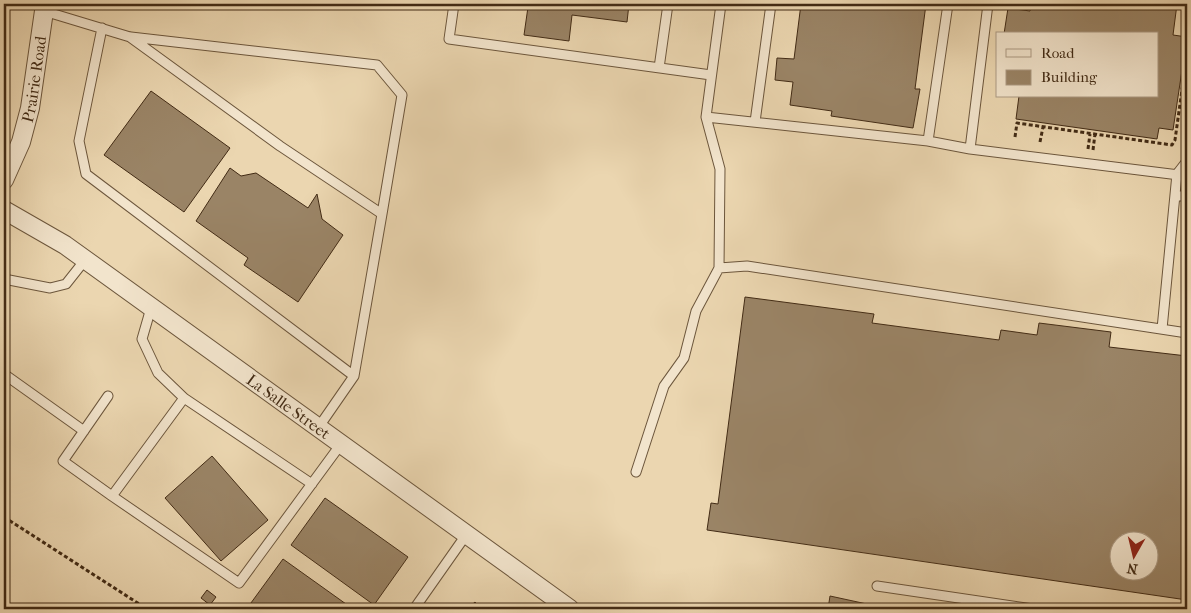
<svg xmlns="http://www.w3.org/2000/svg" width="1191" height="613" viewBox="0 0 1191 613" font-family="'IM FELL French Canon',serif">
<rect width="100%" height="100%" fill="#ebd6b0"/>
<filter id="stains"><feTurbulence type="fractalNoise" baseFrequency=".004" numOctaves="4"/><feColorMatrix values="0 0 0 0 .2 0 0 0 0 .09 0 0 0 0 .02 0 0 0 .5 -.17"/></filter>
<radialGradient id="worn" r=".72"><stop offset=".6" stop-color="#630" stop-opacity="0"/><stop offset="1" stop-color="#630" stop-opacity=".3"/></radialGradient>
<path fill="#9a8466" stroke="#422b15" fill-rule="evenodd" d="M4,4H7L4,28Z
M508,4H629L627,22L572,15L569,41L524,35L528,7Z
M801,4H926L915,89H920L913,128L831,116L832,111L790,105L793,82L775,80L777,58L794,59Z
M1031,4H1177L1173,35L1187,37L1173,130L1159,128L1157,139L1016,119L1019,96H1157V34H1004L1008,8L1030,11Z
M151,91L230,148L184,212L104,155Z
M230,168L241,176L256,173L308,208L317,194L322,219L343,235L298,302L244,265L248,258L196,221Z
M745,297L874,314L872,323L999,340L1001,330L1037,335L1039,323L1111,332L1109,347L1187,356V600L707,530L711,503L718,504ZM1118,540H1148V570H1118Z
M212,456L268,520L221,561L165,498Z
M325,498L408,557L374,605L291,545Z
M283,559L353,609H251L248,607Z
M207,590L216,597L210,605L201,598Z
M830,596L890,609H828Z
M475,602L481,609H467Z"/>
<g fill="none" stroke-linecap="round" stroke-linejoin="round">
<g stroke="#6c563c" stroke-width="11">
<path id="service" d="M454,4L449,39L711,75
M948,4L928,141L970,149
M988,4L970,149L1187,176
M44,11L130,37L280,146L382,214L354,376L318,428
M102,28L79,141L86,174L354,376
M131,37L377,65L402,95L382,214
M659,68L668,4
M706,117L928,141
M755,122L771,4
M1176,196H1187
M719,268L720,169L706,117L721,4
M4,279L50,288L66,284L85,260
M151,308L142,339L158,373L184,398L312,484
M1162,329L1177,174L1187,161
M4,374L84,431
M108,396L63,461L112,496
M184,398L112,496L239,583L341,444
M636,472L664,386L684,358L696,311L719,268L747,266L1187,333
M877,586L1033,609
M414,609L466,535"/>
</g>
<g stroke="#6c563c" stroke-width="20">
<g id="minor">
<path id="s1" d="M4,180L21,142L30,108L45,4"/>
<path id="s2" d="M4,210L65,245L570,609"/>
</g>
</g>
<path stroke="#422b15" stroke-width="3" stroke-dasharray="4 2.5" stroke-linecap="butt" d="M1015,137L1017,123L1172,145L1175,140L1187,54
M1040,142L1043,127
M1088,149L1090,134
M1093,150L1095,134
M4,517L147,609"/>
<use href="#service" stroke="#f2e4cc" stroke-width="9"/>
<use href="#minor" stroke="#f2e4cc" stroke-width="18"/>
</g>
<g text-anchor="middle" stroke-width="5" stroke-linejoin="round" paint-order="stroke">
<g font-size="16" fill="#422b15" stroke="#f2e4cc">
<text dy="6" stroke="none"><textPath href="#s1" startOffset="106">Prairie Road</textPath></text>
<text dy="6" stroke="none"><textPath href="#s2" startOffset="346">La Salle Street</textPath></text>
</g>
</g>
<rect width="1191" height="613" fill="none" stroke="#ebd6b0" stroke-width="20"/>
<rect x="5" y="5" width="1181" height="603" fill="none" stroke="#422b15" stroke-width="2.5"/>
<rect x="10" y="10" width="1171" height="593" fill="none" stroke="#422b15"/>
<rect x="996" y="32" width="162" height="65" fill="#f2e4cc" stroke="#ac9a83"/>
<rect x="1006" y="49" width="25" height="8" fill="#f2e4cc" stroke="#ac9a83"/>
<text x="1041" y="58" font-size="15" fill="#422b15">Road</text>
<rect x="1006" y="70" width="25" height="15" fill="#9a8466" stroke="#ac9a83"/>
<text x="1041" y="82" font-size="15" fill="#422b15">Building</text>
<g transform="translate(1134 556) rotate(188)"><circle r="24" fill="#f2e4cc" stroke="#ac9a83"/>
<path d="M0-4L9 19L0 12L-9 19Z" fill="#8f2418"/>
<text y="-8" font-size="14" font-weight="bold" text-anchor="middle" fill="#422b15">N</text>
</g>
<rect width="100%" height="100%" filter="url(#stains)"/>
<rect width="100%" height="100%" fill="url(#worn)"/>
</svg>
